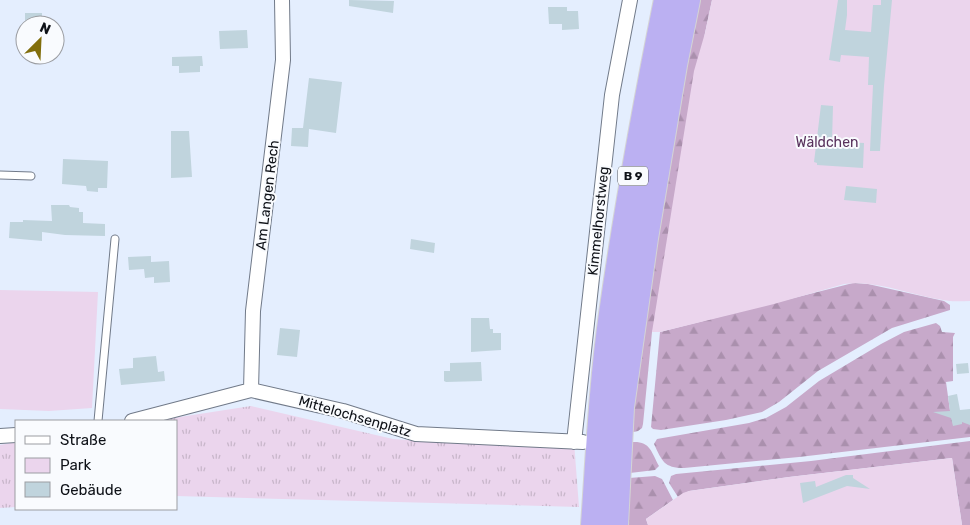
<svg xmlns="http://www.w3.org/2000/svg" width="970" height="525" viewBox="0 0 970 525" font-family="Rubik,sans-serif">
<defs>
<pattern id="grass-tufts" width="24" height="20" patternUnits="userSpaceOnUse" patternTransform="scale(1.25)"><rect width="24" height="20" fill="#ebd5ed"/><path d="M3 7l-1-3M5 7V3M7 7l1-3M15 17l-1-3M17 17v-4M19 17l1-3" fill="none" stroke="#c8b6ca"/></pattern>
<pattern id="forest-firs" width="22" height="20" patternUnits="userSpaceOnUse" patternTransform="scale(1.25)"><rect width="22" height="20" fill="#c7a9ca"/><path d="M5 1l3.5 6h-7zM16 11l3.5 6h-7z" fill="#aa90ad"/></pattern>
</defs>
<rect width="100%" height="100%" fill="#e4eefe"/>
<path fill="url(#grass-tufts)" d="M251,406L393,439L462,444L574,442L579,507L176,496V421H154Z
M16,442V507L0,508V445Z"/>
<path fill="url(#forest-firs)" d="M698,0H712L705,33L659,315L652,332L643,424L642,428L638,431L629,433L643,307Z
M853,283L868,284L944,301L950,305V310L892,328L818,371L779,402L762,412L726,420L661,430L653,429L651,427L660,332Z
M936,323L940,326L942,332L955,333L953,337V381L946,382L951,418L970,422V437L799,457L684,468C664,468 662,461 654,444L657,439L749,423L766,418L786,407L819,381L881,344L904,332Z
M970,441V525H962L952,458L789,477L689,491L678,497L669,483L671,476L676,474L811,461Z
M632,442C650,441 651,451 659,466L655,470L630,473Z
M655,476L662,479L673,500L646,519L648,525H627L629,478Z"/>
<path fill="#ebd5ed" d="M712,0H970V301C961,301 952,302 943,300C910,295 877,280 844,284L774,304L660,332H652L694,71L705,33Z
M0,290L98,292L92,408L49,411L0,409Z
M952,458L962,525H648L646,519L683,493L689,491L789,477Z"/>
<path fill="#c0d4dd" d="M349,0L394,1L393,13L349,6Z
M838,0H847V15L845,30L871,32L873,5H881V0H892L884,86L880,151H870L873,85H868L869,57L841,55L840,62L829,60Z
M548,7H567V11H578L579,29L562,30V24H549Z
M25,13H42V24H25Z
M247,30L248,48L220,49L219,31Z
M202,56L203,66H200V72L179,73V66H172V57Z
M309,78L342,82L336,133L309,129L308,147L291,146L292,128H303Z
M821,105L833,106L832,141L864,143L863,168L817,165V163L814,162Z
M171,131H189L192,177L171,178Z
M63,159L108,161L107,188H98V192L87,191L86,186L62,184Z
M846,186L877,189L876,203L844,200Z
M51,205H69L70,207L79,208V212H83V223L105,224V236L65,235L42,232V241L9,238L10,222H23V220L52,221Z
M411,239L435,243L434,253L410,249Z
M151,256V262L169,261L170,282L154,283V277L145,278L144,269L129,270L128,257Z
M471,318H489L490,329H493V333H501V350L471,352Z
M280,328L300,330L297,357L277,355Z
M156,356L158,372L164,371L165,381L121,385L119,369L133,368V358Z
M481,362L482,381L446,382L444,381V371H450V363Z
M968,363L969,373L957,374L956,364Z
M957,394L960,410L970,409V425L962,422V424L953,426L951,418L933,412L950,411L948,396Z
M846,475H853V478L870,489L847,486L803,503L800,483L815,481L816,487Z"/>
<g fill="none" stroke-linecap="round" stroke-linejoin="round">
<g stroke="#717a89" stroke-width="9">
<path id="service" d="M0,175L31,176
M98,421L115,239"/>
</g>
<g stroke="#717a89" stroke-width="16">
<path id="minor" d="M251,390L253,311L283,60L282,0
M132,421L251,390L343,411L416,434L583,442
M0,436L16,435
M574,442L612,95L630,0"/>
</g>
<g stroke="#d4d4d5" stroke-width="26">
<path id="trunk" d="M593,525C598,454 601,384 611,314C626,209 645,104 666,0
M616,525L622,407L646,238L675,65L688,0"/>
</g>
<use href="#service" stroke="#fff" stroke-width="7"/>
<use href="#minor" stroke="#fff" stroke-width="14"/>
<use href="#trunk" stroke="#bbb0f2" stroke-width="24"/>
</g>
<g text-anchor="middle" stroke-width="4" stroke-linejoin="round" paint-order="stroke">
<rect fill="#f9fbfe" stroke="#54575c" stroke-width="1" x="618" y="166.5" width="30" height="19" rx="4"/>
<g font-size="12" font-weight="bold" fill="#0e1117">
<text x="633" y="180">B 9</text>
</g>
<g font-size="14" fill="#58315c" stroke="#f9fbfe">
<text x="827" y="147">Wäldchen</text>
</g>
<g font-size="14" fill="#0e1117" stroke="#f9fbfe">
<text transform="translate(267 195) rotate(-83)" y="5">Am Langen Rech</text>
<text transform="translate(598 221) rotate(-84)" y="5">Kimmelhorstweg</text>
<text transform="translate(355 416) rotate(16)" y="5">Mittelochsenplatz</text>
</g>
</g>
<rect x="15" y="420" width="162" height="90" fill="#f9fbfe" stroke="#9b9da2"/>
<rect x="25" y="436" width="25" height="8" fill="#ffffff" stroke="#9b9da2"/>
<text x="60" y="445" font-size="15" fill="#0e1117">Straße</text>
<rect x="25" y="458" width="25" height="15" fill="#ebd5ed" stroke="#9b9da2"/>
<text x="60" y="470" font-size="15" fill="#0e1117">Park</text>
<rect x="25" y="482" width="25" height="15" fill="#c0d4dd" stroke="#9b9da2"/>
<text x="60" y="495" font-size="15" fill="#0e1117">Gebäude</text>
<g transform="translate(40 40) rotate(24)"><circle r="24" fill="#f9fbfe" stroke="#9b9da2"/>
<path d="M0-4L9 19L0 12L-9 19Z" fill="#816e0c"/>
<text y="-8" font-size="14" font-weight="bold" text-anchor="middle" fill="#0e1117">N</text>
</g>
</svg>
